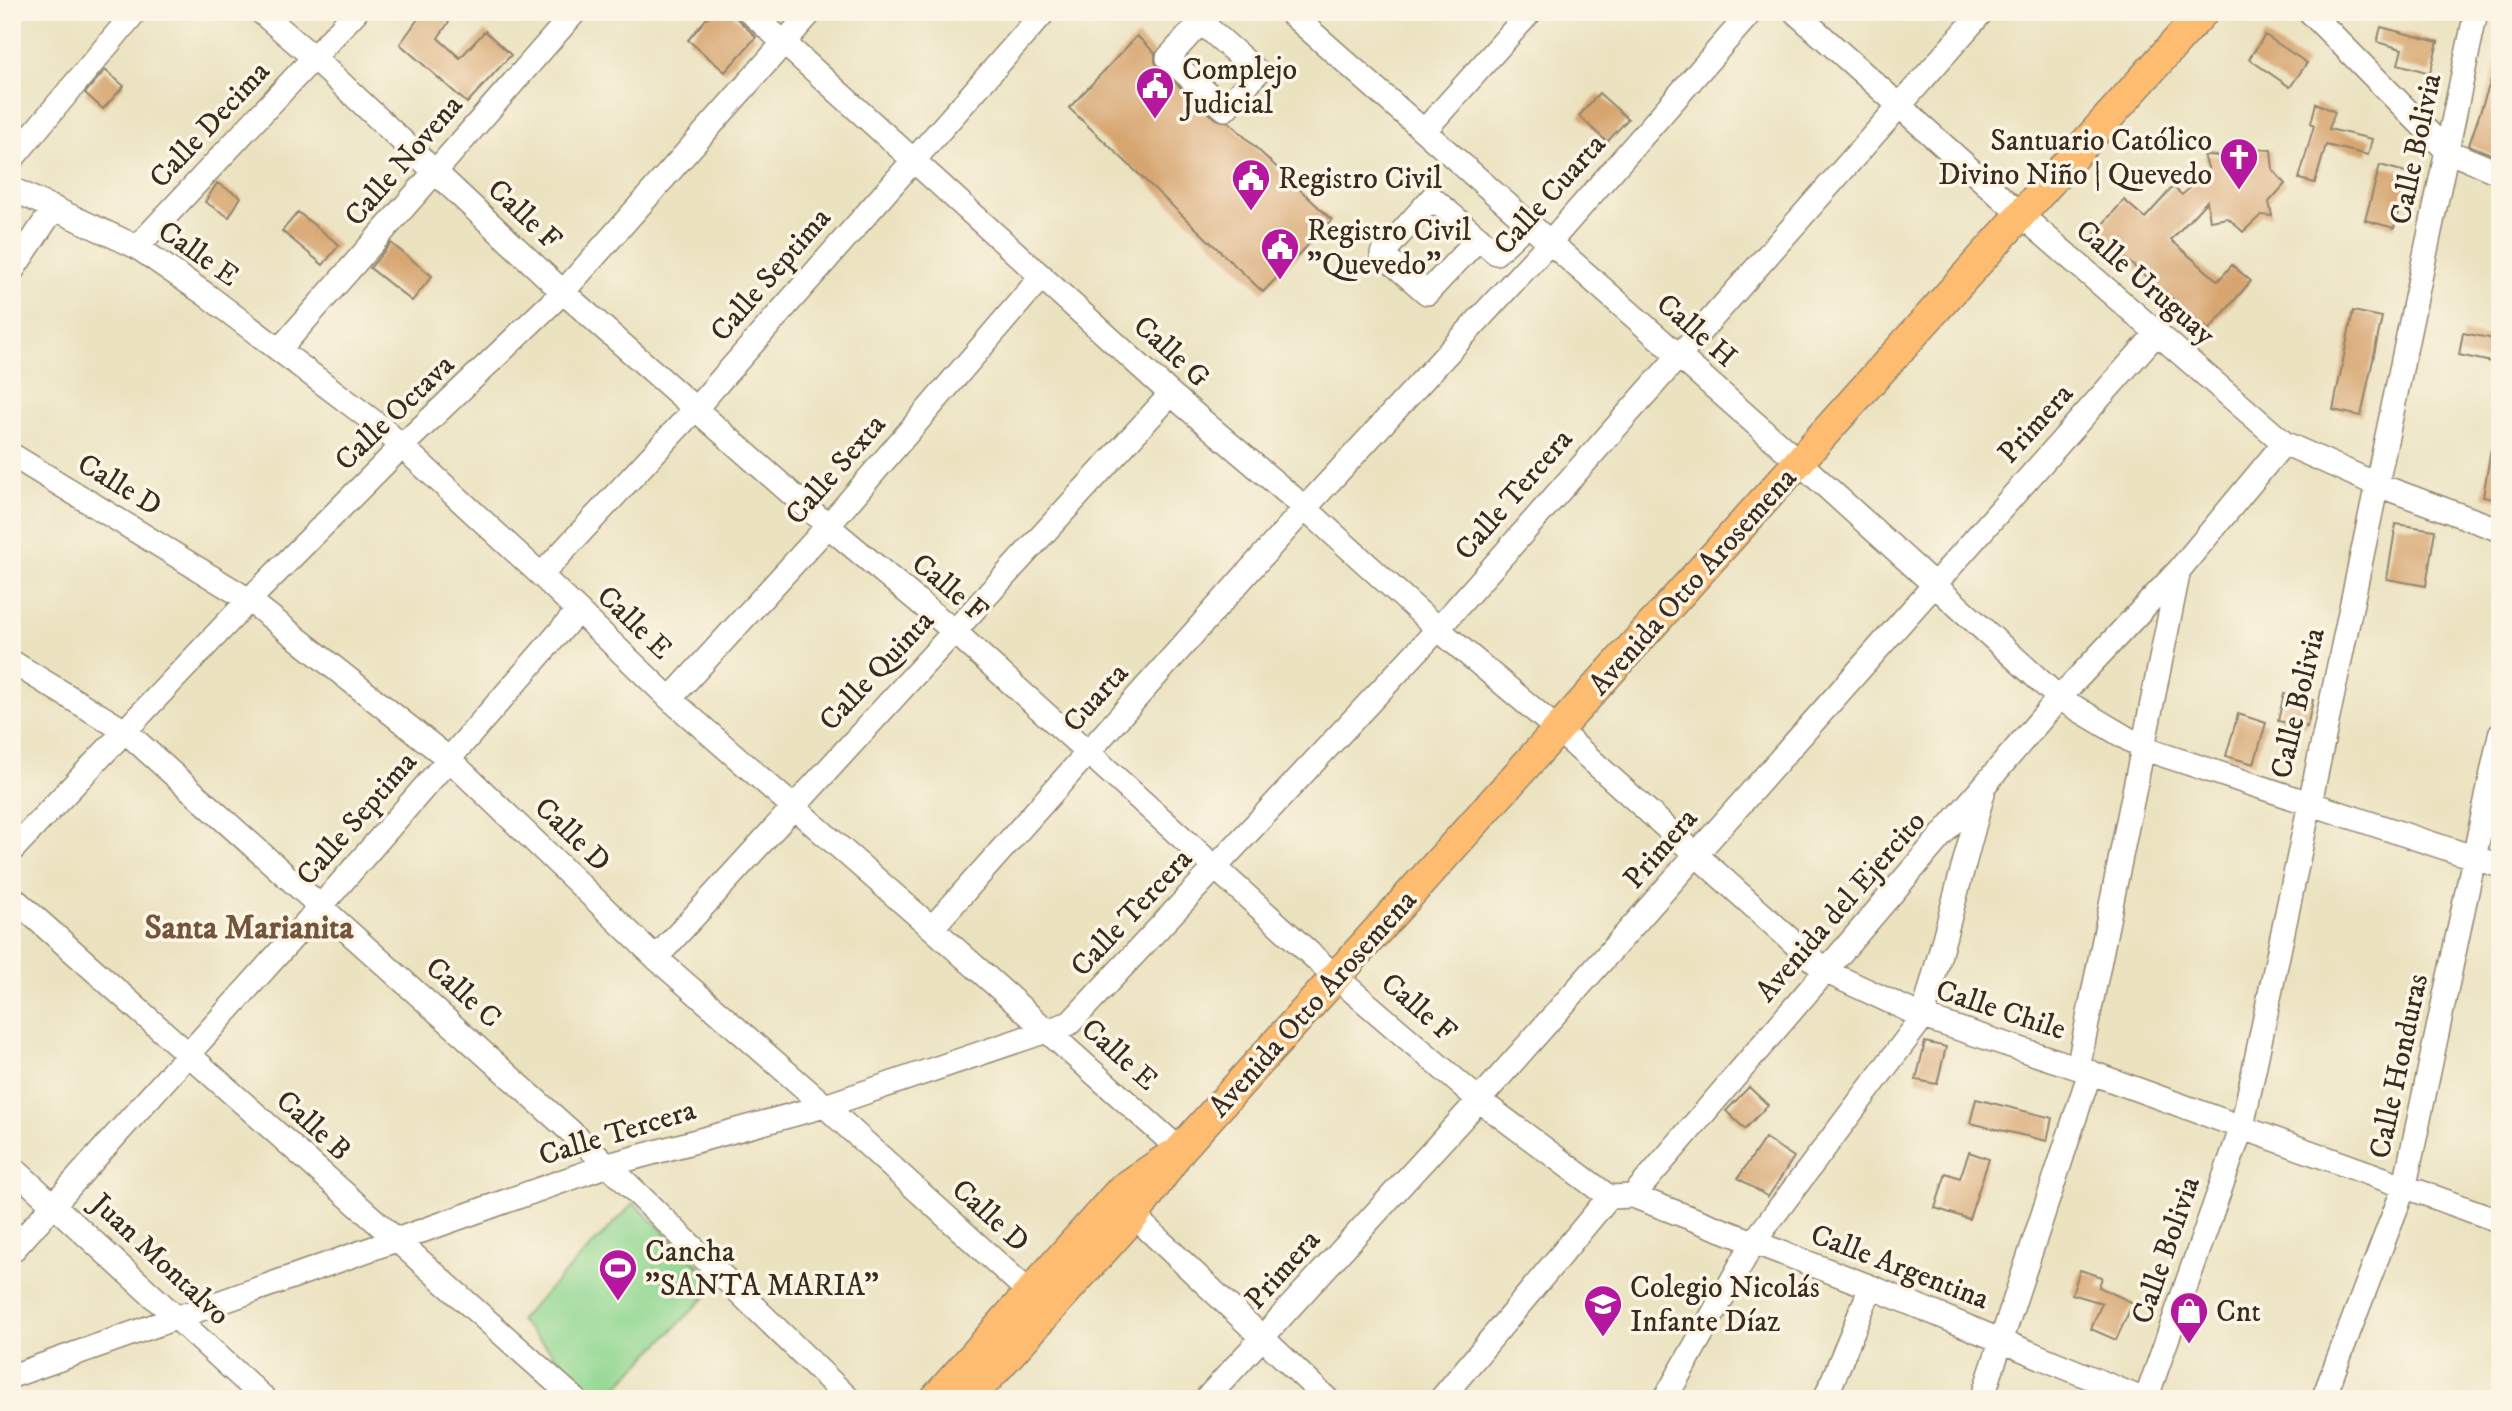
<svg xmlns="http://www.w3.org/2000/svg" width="2512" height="1411" viewBox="0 0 2512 1411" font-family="'IM FELL DW Pica',serif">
<rect width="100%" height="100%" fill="#fcf5e5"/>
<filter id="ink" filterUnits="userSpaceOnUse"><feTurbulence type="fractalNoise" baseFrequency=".0143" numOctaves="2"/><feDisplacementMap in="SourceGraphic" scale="14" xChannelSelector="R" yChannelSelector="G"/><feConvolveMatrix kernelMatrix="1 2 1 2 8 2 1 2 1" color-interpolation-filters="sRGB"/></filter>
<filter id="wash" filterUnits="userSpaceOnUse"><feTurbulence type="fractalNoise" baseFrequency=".00686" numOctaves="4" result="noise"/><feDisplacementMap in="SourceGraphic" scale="28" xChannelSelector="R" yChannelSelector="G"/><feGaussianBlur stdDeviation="1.57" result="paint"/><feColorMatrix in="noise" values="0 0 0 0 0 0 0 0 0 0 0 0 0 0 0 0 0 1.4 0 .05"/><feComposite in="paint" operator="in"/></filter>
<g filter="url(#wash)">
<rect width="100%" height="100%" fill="#ebe2c0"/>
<path fill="#91d791" stroke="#668058" stroke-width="2" d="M634,1203L718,1284L605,1399H600L519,1320Z"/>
<g id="blocks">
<path fill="#d7a56f" d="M423,12H436L449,22L438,38L460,58L485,31L511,55L467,103L400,44Z
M712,12H730L756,37L725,72L688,40Z
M2381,27L2438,42L2430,73L2398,64L2402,49L2377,42Z
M2265,35L2307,63L2290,87L2249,59Z
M1137,36L1155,53V62L1159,68L1216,119L1229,122L1332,220L1263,292L1069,108Z
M2496,65H2500V158L2469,145Z
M105,70L124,86L103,109L85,93Z
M1599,93L1628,119L1607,142L1579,116Z
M2316,103L2335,112L2329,129L2372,139L2368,155L2326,145L2315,183L2299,179L2314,125L2311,123Z
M2238,139L2253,149L2271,150L2273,170L2285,184L2269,202L2272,216L2261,215L2243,232L2228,218L2210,221L2207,201L2171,240L2218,281L2232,265L2251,281L2209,330L2095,233L2124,200L2145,218L2173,187L2182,195L2209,171L2204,155L2220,156Z
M2380,165L2409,173L2394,228L2365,220Z
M217,183L241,197L229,217L205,202Z
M298,212L339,245L323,265L282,231Z
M391,243L432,276L412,301L370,268Z
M2353,311L2382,317L2361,416L2333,410Z
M2463,333L2500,340L2496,363L2459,355Z
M2491,449L2500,450V500L2483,497Z
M2396,524L2435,530L2426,586L2387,579Z
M2284,694L2313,700L2307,727L2278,721Z
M2238,714L2266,723L2254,764L2226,756Z
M1925,1042L1946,1047L1937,1084L1916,1080Z
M1749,1087L1768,1105L1745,1129L1726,1111Z
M1976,1099L2052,1118L2047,1141L1970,1123Z
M1765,1138L1794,1157L1768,1197L1738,1178Z
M1969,1152L1989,1159L1969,1219L1935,1208L1946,1173L1960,1178Z
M2080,1270L2102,1277L2099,1287L2133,1303L2116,1340L2091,1329L2102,1303L2072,1294Z"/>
</g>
</g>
<g filter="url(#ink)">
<use href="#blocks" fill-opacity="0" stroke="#93866f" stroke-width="2"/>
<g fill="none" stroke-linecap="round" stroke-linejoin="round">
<g stroke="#93866f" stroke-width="26">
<path id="minor" d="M261,12L314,58L563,292L828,526L955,632L1336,977L1479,1100L1609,1197
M750,12L1171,394L1305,508L1438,629L1558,730L1825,971L1923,1017L2078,1068L2500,1221
M1289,12L1799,462L2059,698L2145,749L2500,866
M1795,12L2021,215L2284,443L2378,485L2500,530
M2310,12L2447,151L2500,173
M1201,22L1258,72L1225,109L1168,58L1210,12
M1424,131L1530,12
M12,159L135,12
M12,189L137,247L208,296L382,428L541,575L670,699L932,928L1180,1150
M1479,238L1427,293L1382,254L1432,198L1496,253L1528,223
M137,247L356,12
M12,271L54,208
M279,350L575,12
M12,455L249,600L449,759L656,958L825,1106L1041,1303
M541,575L696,408L1044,12
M12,662L125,731L608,1165L849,1399
M670,699L828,526L1042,276
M12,850L249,600L402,446L563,292L811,12
M12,897L575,1399
M932,928L1305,508L1550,242L1751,12
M656,958L1171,394
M2078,1068L2179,570
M12,1167L265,1399
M1633,1196L1871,1287L2142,1399
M1134,1216L1327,1399
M12,1251L321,906L577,612
M12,1376L608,1165L825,1106L1070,1023L1438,629L1982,12
M1206,1399L1479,1100L2156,334
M1441,1399L1609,1197L1633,1196L2059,698L2179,570L2284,443
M1665,1399L1753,1243L1923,1017L1983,793
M1825,1399L1871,1287
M1982,1399L2090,1072
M2146,1399L2242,1127L2476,12
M2323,1399L2405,1185L2500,735"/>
</g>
<g stroke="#93866f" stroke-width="33">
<path id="major" d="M935,1399L1121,1190L1171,1156
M969,1399L1134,1216L1180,1150L2203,12"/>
</g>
<use href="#minor" stroke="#fff" stroke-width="23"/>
<use href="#major" stroke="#fdbc70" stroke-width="30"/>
</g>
</g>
<defs>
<g id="civic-pin" transform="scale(2.0125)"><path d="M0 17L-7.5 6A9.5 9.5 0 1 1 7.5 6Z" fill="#b5179e" stroke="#fcf5e5"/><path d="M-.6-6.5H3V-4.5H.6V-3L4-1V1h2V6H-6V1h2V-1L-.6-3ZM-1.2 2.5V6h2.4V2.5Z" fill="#fff"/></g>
<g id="church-pin" transform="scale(2.0125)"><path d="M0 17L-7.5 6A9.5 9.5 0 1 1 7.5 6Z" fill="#b5179e" stroke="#fcf5e5"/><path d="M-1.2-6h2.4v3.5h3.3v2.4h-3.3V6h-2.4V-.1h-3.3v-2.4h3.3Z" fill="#fff"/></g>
<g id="stadium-pin" transform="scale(2.0125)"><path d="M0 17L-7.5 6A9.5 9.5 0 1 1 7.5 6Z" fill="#b5179e" stroke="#fcf5e5"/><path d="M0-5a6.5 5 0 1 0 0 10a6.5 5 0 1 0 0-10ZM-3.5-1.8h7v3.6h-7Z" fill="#fff"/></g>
<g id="university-pin" transform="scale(2.0125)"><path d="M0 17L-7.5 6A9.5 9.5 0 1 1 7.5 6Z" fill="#b5179e" stroke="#fcf5e5"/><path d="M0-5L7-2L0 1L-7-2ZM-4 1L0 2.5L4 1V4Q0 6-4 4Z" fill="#fff"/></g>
<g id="shop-pin" transform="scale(2.0125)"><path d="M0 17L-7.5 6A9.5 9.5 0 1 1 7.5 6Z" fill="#b5179e" stroke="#fcf5e5"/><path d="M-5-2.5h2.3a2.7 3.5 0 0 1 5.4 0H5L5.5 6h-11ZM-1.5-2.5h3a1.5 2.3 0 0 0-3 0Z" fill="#fff"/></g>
</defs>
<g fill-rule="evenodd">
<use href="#civic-pin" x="1155" y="86"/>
<use href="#church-pin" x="2239" y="157"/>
<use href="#civic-pin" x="1251" y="178"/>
<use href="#civic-pin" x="1280" y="247"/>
<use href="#stadium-pin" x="618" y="1268"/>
<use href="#university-pin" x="1603" y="1304"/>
<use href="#shop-pin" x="2189" y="1311"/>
</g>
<g text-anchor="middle" stroke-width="7" stroke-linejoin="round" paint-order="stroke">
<g font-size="30" fill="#3b2a1e" stroke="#fcf5e5" text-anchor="start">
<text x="1182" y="79">Complejo<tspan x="1182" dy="34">Judicial</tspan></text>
<text x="2212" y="150" text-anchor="end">Santuario Católico<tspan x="2212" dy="34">Divino Niño | Quevedo</tspan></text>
<text x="1278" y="188">Registro Civil</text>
<text x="1307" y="240">Registro Civil<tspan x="1307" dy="34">"Quevedo"</tspan></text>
<text x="645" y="1261">Cancha<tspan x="645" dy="34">"SANTA MARIA"</tspan></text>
<text x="1630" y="1297">Colegio Nicolás<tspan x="1630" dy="34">Infante Díaz</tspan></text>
<text x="2216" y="1321">Cnt</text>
</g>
<g font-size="30" fill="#3b2a1e" stroke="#fcf5e5">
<text transform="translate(209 124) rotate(-47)" y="10">Calle Decima</text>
<text transform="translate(2415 149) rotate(-78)" y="10">Calle Bolivia</text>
<text transform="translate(403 160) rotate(-49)" y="10">Calle Novena</text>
<text transform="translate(1549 194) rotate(-48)" y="10">Calle Cuarta</text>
<text transform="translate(525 214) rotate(43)" y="10">Calle F</text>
<text transform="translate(199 253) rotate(35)" y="10">Calle E</text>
<text transform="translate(770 274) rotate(-49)" y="10">Calle Septima</text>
<text transform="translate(2146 282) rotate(41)" y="10">Calle Uruguay</text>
<text transform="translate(1697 330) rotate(41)" y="10">Calle H</text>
<text transform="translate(1172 351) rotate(42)" y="10">Calle G</text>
<text transform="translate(394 412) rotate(-44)" y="10">Calle Octava</text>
<text transform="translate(2035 423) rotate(-48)" y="10">Primera</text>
<text transform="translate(835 469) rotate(-49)" y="10">Calle Sexta</text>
<text transform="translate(120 484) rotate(31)" y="10">Calle D</text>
<text transform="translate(1513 494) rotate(-49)" y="10">Calle Tercera</text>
<text transform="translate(1692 581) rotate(-48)" y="10">Avenida Otto Arosemena</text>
<text transform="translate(950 587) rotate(40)" y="10">Calle F</text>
<text transform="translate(635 622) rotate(44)" y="10">Calle E</text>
<text transform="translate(876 670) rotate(-47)" y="10">Calle Quinta</text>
<text transform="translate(1095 697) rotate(-48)" y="10">Cuarta</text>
<text transform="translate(2297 703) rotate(-77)" y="10">Calle Bolivia</text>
<text transform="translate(356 818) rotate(-49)" y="10">Calle Septima</text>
<text transform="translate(573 834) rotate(44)" y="10">Calle D</text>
<text transform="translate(1660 848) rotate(-49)" y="10">Primera</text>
<text transform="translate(1840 906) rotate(-49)" y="10">Avenida del Ejercito</text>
<text transform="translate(1131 912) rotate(-47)" y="10">Calle Tercera</text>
<text transform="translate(464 992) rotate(42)" y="10">Calle C</text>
<text transform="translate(1312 1003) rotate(-48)" y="10">Avenida Otto Arosemena</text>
<text transform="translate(1419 1007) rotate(41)" y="10">Calle F</text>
<text transform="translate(2001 1009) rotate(18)" y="10">Calle Chile</text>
<text transform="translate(1120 1054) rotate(42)" y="10">Calle E</text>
<text transform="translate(2398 1066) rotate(-78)" y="10">Calle Honduras</text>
<text transform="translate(314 1125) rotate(42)" y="10">Calle B</text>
<text transform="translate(617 1132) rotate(-17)" y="10">Calle Tercera</text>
<text transform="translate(991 1215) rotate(42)" y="10">Calle D</text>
<text transform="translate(2165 1250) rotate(-71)" y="10">Calle Bolivia</text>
<text transform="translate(161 1259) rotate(43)" y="10">Juan Montalvo</text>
<text transform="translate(1900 1266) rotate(21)" y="10">Calle Argentina</text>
<text transform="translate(1282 1269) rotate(-48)" y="10">Primera</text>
</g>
<g font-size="33" font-weight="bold" fill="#72553a" stroke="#fcf5e5">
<text x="249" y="938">Santa Marianita</text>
</g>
</g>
<rect width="2512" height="1411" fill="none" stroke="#fcf5e5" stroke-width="42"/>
</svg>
